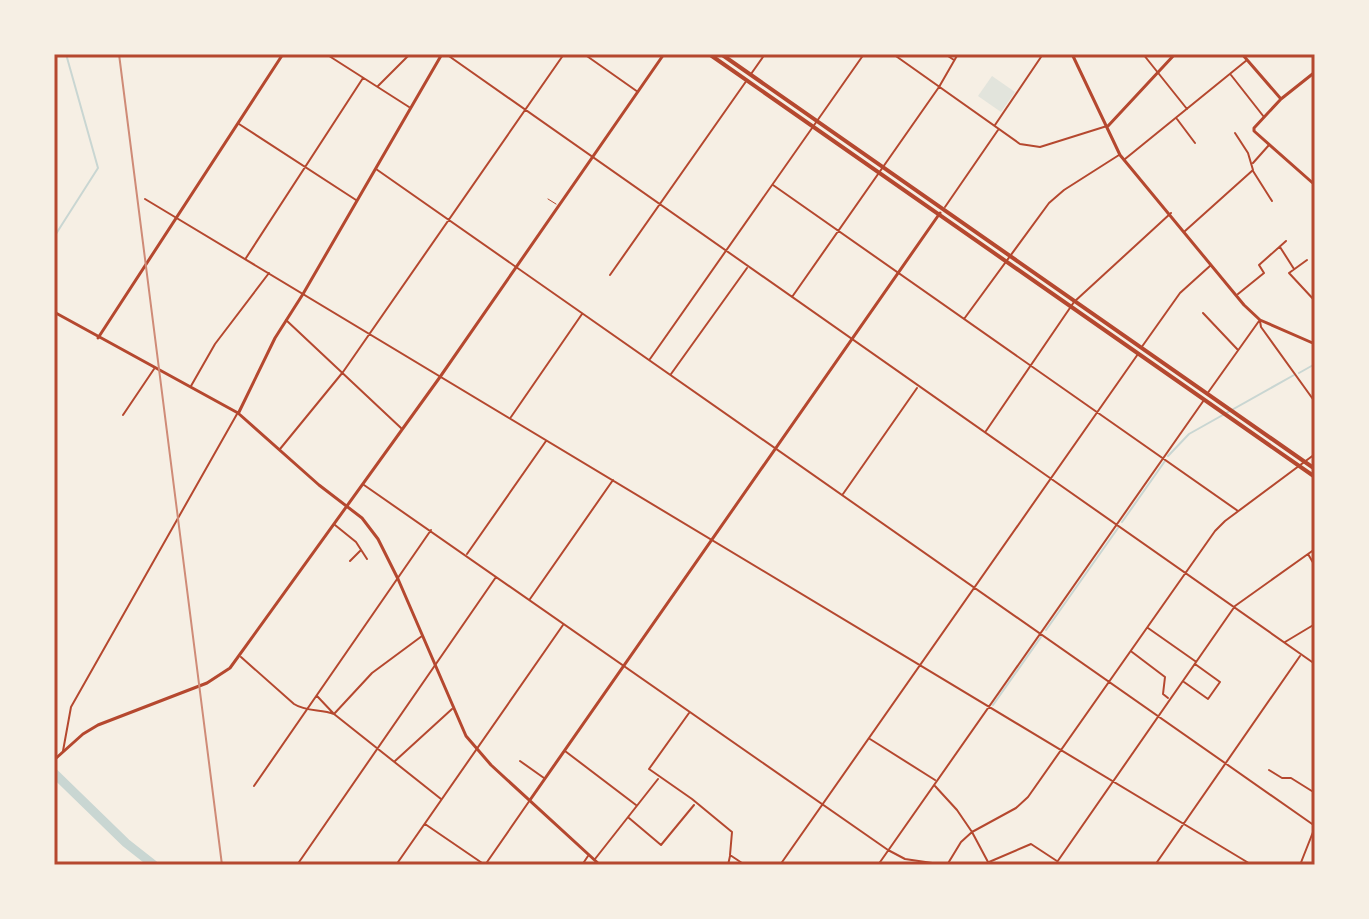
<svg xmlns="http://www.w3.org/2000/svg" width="1369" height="919" viewBox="0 0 1369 919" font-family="'IBM Plex Sans',sans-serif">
<rect width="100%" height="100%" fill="#f6efe4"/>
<path fill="#e2e4dc" d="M992,76L1015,92L1001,112L978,96Z"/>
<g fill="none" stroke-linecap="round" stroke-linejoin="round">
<path stroke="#c9d6d2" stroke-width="2" d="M54,237L98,168L66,54
M1299,373L1315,364
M1168,456L1189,434L1294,375
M1122,522L1165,461
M1046,630L1118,528
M993,705L1041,637"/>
<path stroke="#c9d6d2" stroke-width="9" d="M54,773L126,843L154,865"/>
<path stroke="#b5482f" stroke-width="1" d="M548,199L556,204"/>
<path stroke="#b5482f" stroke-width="2" d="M326,54L409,107
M446,54L1315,664
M584,54L638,92
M893,54L1020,144L1040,147L1107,126
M945,54L954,60
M1143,54L1187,109
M751,74L765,54
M1231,75L1264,117
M378,86L410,54
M1177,119L1195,143
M239,124L356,200
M995,125L1043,54
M1125,159L1247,60
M1253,163L1269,145
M376,169L1315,826
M1253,171L1272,201
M773,185L1238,511
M145,199L1252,865
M945,207L998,130
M1185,231L1253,170L1248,153L1235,133
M1280,247L1294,269
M246,258L363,78
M1307,260L1289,273L1315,301
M610,275L747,80
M1238,294L1264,273L1259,265L1286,241
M792,297L939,87L958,54
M1203,313L1238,350
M964,319L1049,203L1064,190L1119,155
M286,320L401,428
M1260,321L1261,327L1315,402
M1141,348L1180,293L1211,265
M650,359L864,54
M671,374L747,268
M191,386L215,344L269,273
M1207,394L1259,321
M123,415L154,369
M511,417L582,314
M986,431L1074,302L1171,213
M280,449L343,372L564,54
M364,485L888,850L905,859L946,865
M843,494L917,388
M335,525L356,542L367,559
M467,554L546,441
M1308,554L1315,566
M350,561L360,551
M530,599L613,480
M1148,628L1195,661
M1285,642L1315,624
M1132,652L1165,677L1163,694L1168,698
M241,657L294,704C306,712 321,709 334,714L372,673L422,636
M1184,682L1208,699L1220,682L1195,664
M317,696L334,714L441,799
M689,713L649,769L692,799L732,832L730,855L745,865
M870,739L935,780
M63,751L71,707L237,414
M565,751L636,805
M395,761L452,709
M520,761L544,778
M1269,770L1282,778H1291L1315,793
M254,786L431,530
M935,786L957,810L972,832L961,842L947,865
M629,818L661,845L694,805
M425,824L485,865
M595,859L658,779
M988,862L972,832L1016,808L1028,797L1215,531L1225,521L1315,454
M297,865L496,577
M396,865L563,625
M485,865L530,800
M582,865L588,856
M728,865L730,856
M780,865L1138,354
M878,865L1204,400
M982,865L1031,844L1063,865
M1055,865L1235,606L1315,549
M1155,865L1300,656
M1300,865L1315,827"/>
<path stroke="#b5482f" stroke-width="3" d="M1072,54L1120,155L1244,305L1260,320L1315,344
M1242,54L1281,99
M1315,72L1281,99L1254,128V131L1315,185
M1108,126L1175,54
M54,312L238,413L319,485L362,518L378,539L398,579L466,736L491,765L600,865
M98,338L283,54
M239,412L275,338L303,294L442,54
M530,800L940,213"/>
<path stroke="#b5482f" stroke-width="3" d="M54,760L83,734L98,725L207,683L230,668L440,377L664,54"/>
<path stroke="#b5482f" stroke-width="4" d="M709,54L1315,477
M721,54L1315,469"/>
<path stroke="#cf8b77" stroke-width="2" d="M119,54L222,865"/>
</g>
<rect width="1369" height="919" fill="none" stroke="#f6efe4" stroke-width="112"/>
<rect x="56" y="56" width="1257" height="807" fill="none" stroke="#b5482f" stroke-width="3"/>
</svg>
